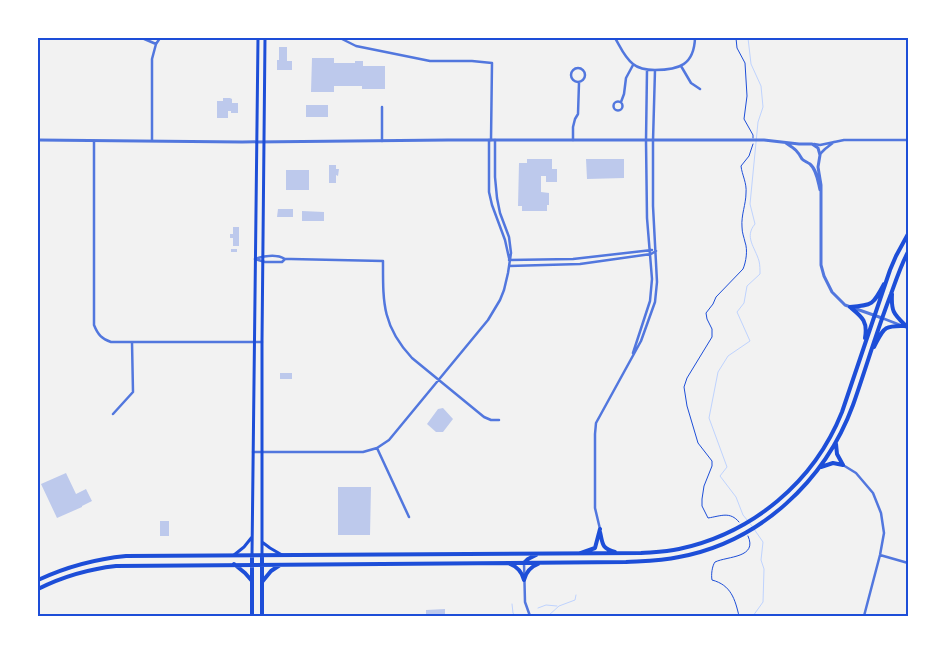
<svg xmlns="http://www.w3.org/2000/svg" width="946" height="654" viewBox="0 0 946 654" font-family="'Varela Round',sans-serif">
<rect width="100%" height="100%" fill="#f2f2f2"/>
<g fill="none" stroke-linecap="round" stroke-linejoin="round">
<path stroke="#bfd3fe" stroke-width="1" d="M748,38L751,64L761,86L763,107L758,122L750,204L755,224C744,237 755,247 759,261C760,265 760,270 760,274L747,286L744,303L737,312L750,341L728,356L718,372L709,418L727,467L720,476L736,497L743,515L752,526
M512,604L513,613L515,616
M538,608L546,605L557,606
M519,616H520
M548,616L559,606L575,600L576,595
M753,616L763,602L764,569L761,560L763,542L754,529"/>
</g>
<path fill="#bdc9ec" d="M279,47H287V61H292V70H277V60H279Z
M312,58H334V63H355V61H363V66H385V89H362V86H334V92H311Z
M223,98H230L232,99V103H238V113H231V111H228V118H217V101H223Z
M306,105H328V117H306Z
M527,159H552V169H557V182H546V176H541V192L549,193V205H547V211H522V206H518L519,163H527Z
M586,159H624V178L587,179Z
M329,165H336V169H339L338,176L336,175V183H329Z
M286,170H309V190H286Z
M278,209H293V217H277Z
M302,211L324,212V221H302Z
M233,227H239V246H233V238H230V234H233Z
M231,249H237V252H231Z
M280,373H292V379H280Z
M443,408L453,419L443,432H436L427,424L438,409Z
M66,473L76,494L86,489L92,501L82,506V507L57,518L41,484Z
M338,487H371L370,535H338Z
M160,521H169V536H160Z
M445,609V616H426V610Z"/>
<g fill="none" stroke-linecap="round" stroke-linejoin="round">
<path stroke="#1d4ed8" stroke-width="1" d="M736,38L737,48L745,63L747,96L744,119L753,135V138
M739,522C730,511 721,516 708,518L702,506V499L704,486L712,466V461L698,443L687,406L684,387L687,378L712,337V329L707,319L706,313L713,304L716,297L743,269C746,262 748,250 745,242C744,237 742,233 742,227C741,215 746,204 746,193C747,183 742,175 741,166L749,156L753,144
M739,616C735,599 731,585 712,580C711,575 712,566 715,562C728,556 758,558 748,536"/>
<path stroke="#5277de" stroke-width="2.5" d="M142,38L156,44
M340,38L356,46L430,61H472L492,63L491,140
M615,38C620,46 624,57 633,64C639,69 647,70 655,70C679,70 694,65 695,38
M681,66L691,83L700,89
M571 75a7 7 0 1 1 14 0a7 7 0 1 1-14 0Z
M613.5 106a4.5 4.5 0 1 1 9 0a4.5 4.5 0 1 1-9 0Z
M621,102L624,94L626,78L633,65
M152,140V59L156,44L160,38
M489,140V192L492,205L505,240L509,258
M573,140V127L575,119L578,114L579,83
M94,141V325C98,335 102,339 111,342H262
M382,141V107
M814,144L820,145L844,140H908
M820,154L825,149L834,142
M255,259L265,262H282L285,259H291L383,261C383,302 382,326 412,358L484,417L491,420H499
M255,259C264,256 277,254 285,259
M509,260L573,259L652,250
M509,266L580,264L651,254L656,251
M882,318L908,328
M633,353L650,301L652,279L647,218L646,141L647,70
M113,414L133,392L132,342
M377,448L409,517
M253,452H363L377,448L389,440L488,320L500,300L504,290L508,273L511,253L509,237L500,213L497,198L495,177V140
M843,465L856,473L873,493L881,513L884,533L880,555L864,616
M600,529L595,508V434L596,423L641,341L655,302L657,282L653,206V141L655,70
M880,555L908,563
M524,563L525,602L530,616"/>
<path stroke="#5277de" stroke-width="3" d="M38,140L242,142L448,140H764L799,144H812L818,148L820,155L818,167L821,185V265L824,276L832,292L845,305L882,318
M786,143C795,149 797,150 802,159C804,161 807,162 810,164C817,170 818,182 820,190"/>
<path stroke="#1d4ed8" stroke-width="3" d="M262,542L270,548L282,555
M234,555L244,547L252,537
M252,555L258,38
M262,555V342L265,38"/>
<path stroke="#1d4ed8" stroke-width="4" d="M892,294C891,312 894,314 906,326
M850,307C873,305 873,305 884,284
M850,307C862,317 868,321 865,338
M874,347C884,328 883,325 906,326
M836,444L837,454L843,465
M821,467L833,463L843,465
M600,532C603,544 601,548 615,552
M581,553L595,548L600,529
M252,555V616
M524,563L528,559L536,555
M234,564L245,573L252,581
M510,564C518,567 522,572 524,580
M38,580C66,567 95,559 126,556L641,553C654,552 666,552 679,549C753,533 814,482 842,412L890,270L896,256L908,234
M524,580C526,572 530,567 538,564
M262,582L271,571L280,565
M38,589C62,577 89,569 116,566L626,562C643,561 661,561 679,557C760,542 825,481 853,405C866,368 877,330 891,294C896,280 901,265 908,252
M262,616V555"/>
</g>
<rect width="946" height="654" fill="none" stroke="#ffffff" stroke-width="78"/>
<rect x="39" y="39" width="868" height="576" fill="none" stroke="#1d4ed8" stroke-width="2"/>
</svg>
